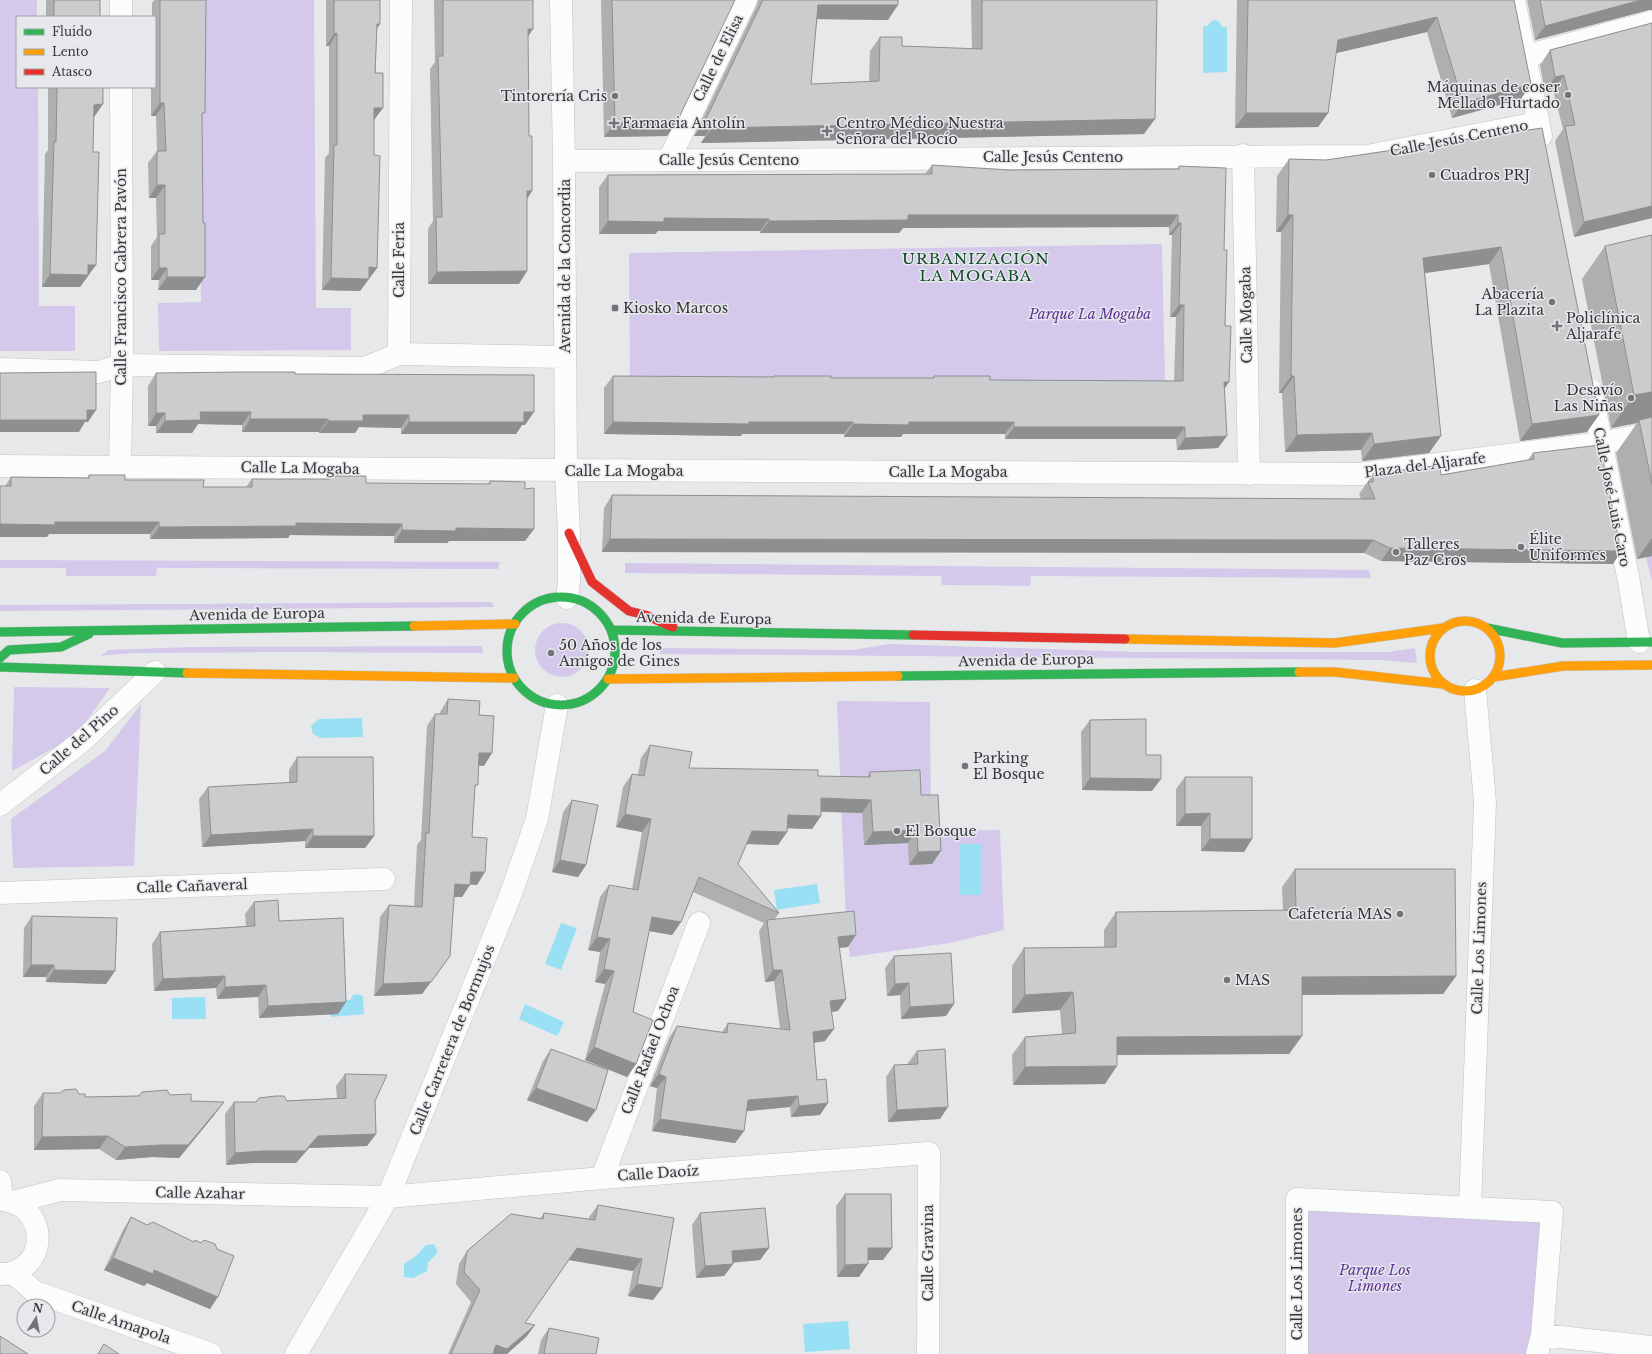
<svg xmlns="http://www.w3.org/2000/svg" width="1652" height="1354" viewBox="0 0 1652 1354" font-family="'Libre Baskerville',serif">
<rect width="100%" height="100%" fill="#e7e8ea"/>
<path fill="#d4c9eb" d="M0,0H37V17H17V87H38L39,306H75V351H0Z
M199,0H314L316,308H351V350L159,351L158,303L201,302Z
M1162,244L1165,383H630L629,253Z
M1652,556V580L1646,557Z
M0,560L500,562L498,569L157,568L156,576H66V568H0Z
M625,563L1369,570L1371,578L1031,576L1030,586L942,585L941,576L625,573Z
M492,602L494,607L0,611V605Z
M535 650a27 27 0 1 1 54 0a27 27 0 1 1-54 0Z
M890,644L1137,652H1387L1415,648L1417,663L1381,660L660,654V648L853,650Z
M482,646L483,653L283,652L132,653L100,656L109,650L191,647Z
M14,687L110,688L76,736L12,771Z
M837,701L930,702L931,831L1000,830L1004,930L950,943L850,957L846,922Z
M141,704L134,866L13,868L11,819L105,751Z
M1297,1199L1552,1212L1537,1354H1297Z"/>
<path fill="#99e0f4" d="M1215,20L1219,21L1222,27H1227V72L1203,73V26H1208L1210,22Z
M362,718L363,737L321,738L313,734L311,726L319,719Z
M959,844H982V895H960Z
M817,884L820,903L777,910L774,890Z
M561,923L577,928L561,970L545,964Z
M357,994L363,996L364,1014L331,1017L330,1002L350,1000L353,995Z
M205,997L206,1019H172V998Z
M525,1004L564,1022L557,1036L519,1019Z
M434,1244L438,1252L428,1263L427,1271L413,1278L404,1277V1264L416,1256L426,1245Z
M848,1321L850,1349L805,1352L803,1324Z"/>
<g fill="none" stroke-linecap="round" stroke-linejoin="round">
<g stroke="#c2c3c4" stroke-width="23">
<path id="street" d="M121,0V17
M561,0L564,161L566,470L569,533V582L567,598
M1514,0L1541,136
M1525,56L1652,22
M1243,155L1249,474
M669,160L746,0
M564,161L1367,156L1538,123
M399,354L401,0
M0,369L99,372L122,365L365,368L399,354L565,357
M1591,390L1629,582L1639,642
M0,466L566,470L1360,474L1601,443L1652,433
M120,466L122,365L121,87
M0,805L82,741L155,672
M0,893L384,879
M602,1178L699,923
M0,1181L2,1200
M13,1202L60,1190L388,1197L602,1178L929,1153L928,1354
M1470,1207L1485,802L1475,690
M13,1273L35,1292L211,1354
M0,1274C47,1275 52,1208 4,1200
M1542,1335L1652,1347
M296,1354L388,1197L509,899L537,819L557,705
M1297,1354V1199L1552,1212L1542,1335L1537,1354"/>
</g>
<g stroke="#c2c3c4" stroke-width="10">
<path id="fast" d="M507 651a54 54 0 1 1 108 0a54 54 0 1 1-108 0Z
M1487,628L1562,643L1652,642
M611,630L913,635
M0,632L414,626
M0,658L9,650L61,647L89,634
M0,667L187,673
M898,676L1299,672"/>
</g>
<g stroke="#c2c3c4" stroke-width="10">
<path id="slow" d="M1430 656a35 35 0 1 1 70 0a35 35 0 1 1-70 0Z
M414,626L515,624
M1125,639L1335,643L1443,628
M1299,672H1335L1443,684
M187,673L514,678
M1494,677L1563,666L1652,665
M608,679L898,676"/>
</g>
<g stroke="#c2c3c4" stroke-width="10">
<path id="jam" d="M569,533L592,582L629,611L645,615L673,627
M913,635L1125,639"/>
</g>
<use href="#street" stroke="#fbfcfc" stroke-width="22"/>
<use href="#fast" stroke="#30b455" stroke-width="9"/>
<use href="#slow" stroke="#ff9f0a" stroke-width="9"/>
<use href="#jam" stroke="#e5322d" stroke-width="9"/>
</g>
<path fill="#afafb0" d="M46,0H100V17H46Z
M154,0H206L196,290H158L159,280H151V246L157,237L156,198H149L148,163L157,151L156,116H151V87H155V17H152V3Z
M326,0H380L377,29L374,120V155L377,268L360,291L322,290L325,158L329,153V46H326Z
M434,0H533L528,36L527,199L519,284H428V229L433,221L430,69L435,62Z
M601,0H735L667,136L604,137Z
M758,0H898L888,20L816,19L811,84L869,82L870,51L880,37L902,46L972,49L971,0H1157L1144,134L701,143L705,136H694L757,5Z
M1237,0H1514L1521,99L1452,118L1427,32L1336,53L1328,113L1318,127L1235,128Z
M1527,0H1652L1649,10L1535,40Z
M1652,23V218L1574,237L1555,141L1563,129L1553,90L1545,92L1540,65L1550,50Z
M48,87H103V104L94,117L88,277H87L80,287H42L45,154L48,150Z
M1542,128L1587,432L1520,441L1489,264L1425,273L1441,436L1429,453L1362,461L1361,450L1285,452L1282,393H1279L1281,232H1276L1277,176L1289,159L1326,160Z
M932,165L1009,170L1178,169L1179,166L1224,250V389L1218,448L1177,450L1176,439H1005V434H903L901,437H844V434H742L741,436L604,434V388L613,376L773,377L774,376L831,378H932L934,376L990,380L1174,381L1176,317H1170L1172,235H1169V227L903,228L899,233H760V231H658L655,234H599V187L608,175L925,174Z
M1652,235V556L1637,559L1616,453L1637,423L1611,428L1582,279L1605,246Z
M156,373L295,374L525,425H522L516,434H401V428L359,427L355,433H319V432H242V425L198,424L192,433H156V426H148V386Z
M1533,453L1621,551L1613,564L1381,561L1364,553L602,552L604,508L612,495L1361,499L1359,494L1373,474L1441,475L1528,460Z
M89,475L125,480L203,487H246L252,479H328L330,476L366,483L488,484L490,481L525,489L534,529L525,541H449L447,543H394V536L290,535L288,538L150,539V534H49L47,537L5,486L11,477L87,478Z
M448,699L479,715L484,766L479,765L475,789L472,837L477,885L470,884L462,897H454L450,956L422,994L374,996L380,917L389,905L414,906L417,845L421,840L427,726L435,714H440V712Z
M1090,720L1146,755L1152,791L1082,790L1081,732Z
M650,745L689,768L818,776L867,777L870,772L921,795L932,864L909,865L908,843L864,845L862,813L821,812V816L812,829L788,828L787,832L778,845L747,844L738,864L779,913L775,919L848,947L839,948L838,1011L831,1012L825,1041L814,1043L820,1115L791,1117L790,1107L746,1111L744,1131L735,1143L652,1131L657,1088L650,1086L669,1038L677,1026L722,1032L728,1023L780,1029L774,981L765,982L759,931L764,923L693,892L681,922L672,935L649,931L633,1012L636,1064L627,1077L585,1060L605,984L595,982L600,952L588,950L600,897L609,885L632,889L642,832L616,827L623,787L632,774L638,775L641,758Z
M297,757L374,836L365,848H305V841L202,847L199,799L208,787L289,783V770Z
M1185,777L1252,839L1244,852L1201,851V826H1176V789Z
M572,800L586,865L578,877L552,872L563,812Z
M1295,869L1456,976L1443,994L1302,995V1036L1289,1054L1117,1055L1105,1084L1013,1085L1012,1055L1025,1037L1062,1034L1060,1010L1012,1013V966L1024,948L1104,947V930L1116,912L1283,911L1282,887Z
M254,902L279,921L338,1014L259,1018L258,997L217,999L216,988L154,991L152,944L160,932L246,926L245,914Z
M32,916L115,971L106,984L46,982V977H23L24,928Z
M894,956L946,1016L901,1019L900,995L887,996L885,968Z
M551,1049L587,1122L527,1100L543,1061Z
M917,1051L940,1119L888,1122L886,1077L894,1065H908V1063Z
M345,1074L375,1101L376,1134L367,1146L309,1148L296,1163H252L226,1165L225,1114L234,1102H256L337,1098L336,1086Z
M43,1093L79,1094L85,1097L170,1095L191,1101L215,1114L179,1158L152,1157L116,1160L99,1149L34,1150V1106Z
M845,1194L883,1260H868L859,1277H837L836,1206Z
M598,1205L674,1218L662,1288L653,1300L628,1296L633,1271L569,1260L525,1323L535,1325L526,1337L507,1354H448L471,1302L456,1284L459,1264L467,1251L540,1219L544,1213L589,1219V1217Z
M700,1213L769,1248L760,1260L733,1263V1264L724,1276L696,1278L692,1225Z
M131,1217L147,1225L194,1242L195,1240L217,1249L210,1309L147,1283L144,1286L104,1270L123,1230Z
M549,1328L596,1354H538L541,1340Z"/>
<path fill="#8e8f90" d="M1641,0H1652V10H1649L1535,40L1545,26Z
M818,5H898L888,20L807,19Z
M1437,17L1427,32L1328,55L1338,40Z
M377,24H380L372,36Z
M528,29H533L525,41Z
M337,33L329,46H326L334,34Z
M1564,75L1553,90L1545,92L1555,77Z
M1531,84L1521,99L1452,118L1463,103Z
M160,103H164L156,116H151Z
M103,104L94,117H85L94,105Z
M374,108H383L374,120Z
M1246,113H1328L1318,127L1235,128Z
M1155,119L1144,134L701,143L712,128Z
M705,121H715L705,136H694Z
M677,122L667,136L604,137L615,123Z
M157,185H165L156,198H149Z
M527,191H532L524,204Z
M1652,206V218L1574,237L1584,222Z
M908,215H1178L1169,227L903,228L899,233H760L769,221Z
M1288,215H1293L1281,232H1276Z
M664,218L769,219L760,231H658L655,234H599L608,221Z
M1178,223H1181L1172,235H1169Z
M1501,247L1489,264L1411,275L1423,258Z
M88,265H96L80,287H42L50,274Z
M369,267L377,268L360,291L322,290L331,278Z
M159,268H167L159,280H151Z
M527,271L519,284H428L437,272Z
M167,277H205L196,290H158Z
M1179,305H1184L1176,317H1170Z
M1291,376H1294L1282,393H1279Z
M1224,382H1229L1221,394Z
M1652,392V421L1639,420L1637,423L1611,428L1634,395Z
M87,410H96L88,422H85L79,432H0V420Z
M200,412H251L242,425L198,424L192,433H156L165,421Z
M524,412H534L525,425H522L516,434H401L409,422Z
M156,413H165L156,426H148Z
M363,415H409L401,428L359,427L355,433H319L328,421Z
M1599,415L1587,432L1520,441L1532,424Z
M250,419H328L319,432H242Z
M613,422H853L844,434H742L741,436L604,434Z
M909,422H1014L1005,434H903L901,437H844L853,424Z
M1014,427H1185L1176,439H1005Z
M1372,433L1361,450L1285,452L1297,435Z
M1227,436L1218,448L1177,450L1185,438Z
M1441,436L1429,453L1362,461L1374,444Z
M55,522H159L150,534H49L47,537H0V524Z
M296,523L402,524L394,536L290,535L288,538L150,539L159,527Z
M456,528L534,529L525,541H449L447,543H394L402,530Z
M1652,538V556L1637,559Z
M610,539L1373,540L1364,553L602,552Z
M1390,548L1621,551L1613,564L1381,561Z
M479,753H492L484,766L471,765Z
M1090,778L1161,779L1152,791L1082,790Z
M821,798L871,800L862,813L812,811Z
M1210,813L1201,826H1176L1185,814Z
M625,814L651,819L642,832L616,827Z
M788,815L821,816L812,829L779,828Z
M313,829L305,841L202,847L211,835Z
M917,830L908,843L864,845L873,832Z
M752,831L787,832L778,845L743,844Z
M313,836H374L365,848H305Z
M1210,839H1252L1244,852L1201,851Z
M941,851L932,864L909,865L918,852Z
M560,860L586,865L578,877L552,872Z
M471,872H485L477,885L462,884Z
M455,884L470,885L462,897H447Z
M652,917L681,922L672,935L643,930Z
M856,935L848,947L829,949L838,937Z
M597,937L610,939L600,952L588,950Z
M450,956L422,994L374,996L383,984Z
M31,965H54L46,977H23Z
M604,969L614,971L605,984L595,982Z
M54,970L115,971L106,984L46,982Z
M773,970H782L774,981L765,982Z
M225,976L216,988L154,991L163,979Z
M1456,976L1443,994L1289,995L1302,977Z
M909,983L900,995L887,996L895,984Z
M266,985L258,997L217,999L225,987Z
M1073,992L1060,1010L1012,1013L1025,995Z
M846,999L838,1011L822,1013L830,1001Z
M346,1002L338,1014L259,1018L268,1006Z
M954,1004L946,1016L901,1019L910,1007Z
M834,1029L825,1041L805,1044L813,1032Z
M1302,1036L1289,1054L1104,1055L1117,1037Z
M594,1047L636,1064L627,1077L585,1060Z
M1117,1066L1105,1084L1013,1085L1025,1067Z
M659,1074L666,1077L657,1088L650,1086Z
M536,1088L596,1110L587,1122L527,1100Z
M798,1096L790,1107L739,1112L748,1100Z
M224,1102L215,1114L179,1158L152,1157L116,1160L125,1147Z
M828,1103L820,1115L791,1117L799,1106Z
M948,1107L940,1119L888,1122L897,1110Z
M660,1119L744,1131L735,1143L652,1131Z
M376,1134L367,1146L309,1148L296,1163H252L226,1165L235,1153L318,1136Z
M108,1136L99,1149L34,1150L42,1137Z
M577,1248L642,1259L633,1271L569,1260Z
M769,1248L760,1260L723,1263L732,1251Z
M868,1248H892L883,1260H859Z
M113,1258L154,1270L218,1297L210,1309L147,1283L144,1286L104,1270Z
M733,1264L724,1276L696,1278L705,1266Z
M868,1264L859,1277H837L845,1265Z
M637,1284L662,1288L653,1300L628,1296Z
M535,1325L526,1337L507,1354H490L496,1345Z"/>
<path fill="#cbcccd" stroke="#8e8f90" d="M54,0H100V17H54Z
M160,0H206L205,113H202L203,223H205V277H167V268H159V234H165V185H157V151H166L164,103H160Z
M334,0H380V24H377L375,73H383V108H374V155L380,156L377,268L369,267V279L331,278L334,145H337V33L334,34Z
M443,0H533V29H528L529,136H532V191H527V271L437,272L436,217H442L438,56H443Z
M612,0H735L677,122L615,123Z
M763,0H898V5H818L811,84L879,81L880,37H902V46L982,49V0H1157L1155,119L712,128L715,121H705Z
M1248,0H1514L1531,84L1463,103L1437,17L1338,40L1328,113H1246Z
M1540,0H1641L1545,26Z
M1652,23V206L1584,222L1565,126L1575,125L1564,75L1555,77L1550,50Z
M57,87H103V104L94,105L93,152H99L96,265H88V275L50,274L54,142H56Z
M1542,128L1599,415L1532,424L1501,247L1423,258L1441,436L1374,444L1372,433L1297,435L1294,376H1291L1293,215H1288L1289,159L1326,160Z
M932,165L1009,170L1179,169V166L1226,168L1224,250H1227L1225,326H1231L1229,382H1224L1227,436L1185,438V427H1014V422H909V425L853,424V422H749V424L613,422V376L774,377V376H831V378H934V376H990V380L1183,381L1184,305H1179L1181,223H1178V215H908V220L769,221V219L664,218V222L608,221V175L932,174Z
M1652,235V392L1634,395L1605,246Z
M96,372V410H87V420H0V373Z
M242,372H295V374L534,375V412H524V422H409V415H363V421H328V419H250L251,412H200L201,420L165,421V413H156V373Z
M1652,417V484L1639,420Z
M1600,445L1621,551L1390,548L1373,540L610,539L612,495L1375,499L1368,482H1373V474L1440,465L1441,475L1534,459L1533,453Z
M89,475H125V480H204L203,487H252V479H330V476H366V483L490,484V481L525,482V489L534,488V529L456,528V531L402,530V524L296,523V526L159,527V522H55V525L0,524V486H11V477L89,478Z
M448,699L480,701L479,715L494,716L492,753H479L478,785H475L472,837L487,838L485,872H471L470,885L455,884L450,956L431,982L383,984L389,905L422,907L426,833H429L435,714H447Z
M1146,719V755H1161V779L1090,778V720Z
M650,745L692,752L689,768L818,770V776L870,777V772L920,770L921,795H938L941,851L918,852L917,830L873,832L871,800L821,798V816L788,815L787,832L752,831L738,864L779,913L699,877L681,922L652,917L633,1012L653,1020L636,1064L594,1047L614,971L604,969L610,939L597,937L609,885L638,890L651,819L625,814L632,774L644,776Z
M297,757H373L374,836H313V829L211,835L208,787L297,782Z
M1185,777H1252V839H1210V813L1185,814Z
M572,800L598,805L586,865L560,860Z
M1295,869H1455L1456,976L1302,977V1036L1117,1037V1066L1025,1067V1037L1076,1033L1073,992L1025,995L1024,948L1116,947V912L1296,910Z
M278,900L279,921L343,918L346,1002L268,1006L266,985L225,987V976L163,979L160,932L255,926L254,902Z
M854,911L856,935L838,937L846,999L830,1001L834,1029L813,1032L817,1080L826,1079L828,1103L799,1106L798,1096L748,1100L744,1131L660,1119L666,1077L659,1074L677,1026L727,1033L728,1023L790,1030L782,970H773L767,920Z
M32,916L117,918L115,971L54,970V965H31Z
M951,953L954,1004L910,1007L909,983L895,984L894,956Z
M551,1049L608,1070L596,1110L536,1088Z
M945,1049L948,1107L897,1110L894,1065L918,1064L917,1051Z
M345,1074L387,1075L375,1101L376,1134L318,1136L305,1151H261L235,1153L234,1102H256L259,1098L276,1096H284L287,1101L346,1098Z
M76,1089L79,1094H85V1097L139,1096L142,1092L167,1090L170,1095L191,1094V1101L224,1102L188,1145H160L125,1147L108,1136L42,1137L43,1093H60L64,1090Z
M845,1194H891L892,1248H868V1264L845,1265Z
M598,1205L674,1218L662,1288L637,1284L642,1259L577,1248L525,1323L535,1325L507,1349L496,1345L493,1354H451L480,1290L464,1272L467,1251L511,1214L543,1219L544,1213L595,1220Z
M765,1208L769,1248L732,1251L733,1264L705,1266L700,1213Z
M131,1217L147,1225L153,1222L194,1242L195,1240L201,1243L204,1240L215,1244L217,1249L234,1256L218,1297L154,1270L153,1274L113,1258Z
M549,1328L599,1338L596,1354H544Z
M0,1336L28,1354H0Z
M104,1344L119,1354H98Z"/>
<g fill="#737476" stroke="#e6e8eb" stroke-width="1.5">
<circle cx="1568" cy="95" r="4"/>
<circle cx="615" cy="96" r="4"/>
<path d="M612 117h4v4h4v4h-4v4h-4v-4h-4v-4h4z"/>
<path d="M825 125h4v4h4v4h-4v4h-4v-4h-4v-4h4z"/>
<circle cx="1432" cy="175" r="4"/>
<circle cx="1552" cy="302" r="4"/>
<rect x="611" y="304" width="8" height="8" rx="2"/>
<path d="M1555 320h4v4h4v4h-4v4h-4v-4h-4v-4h4z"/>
<circle cx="1631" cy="398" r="4"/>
<circle cx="1521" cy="547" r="4"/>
<circle cx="1396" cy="552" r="4"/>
<circle cx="551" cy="653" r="4"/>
<circle cx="965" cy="766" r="4"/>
<circle cx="897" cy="831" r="4"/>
<circle cx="1400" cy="914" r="4"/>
<circle cx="1227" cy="980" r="4"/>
</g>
<g text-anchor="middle" stroke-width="3" stroke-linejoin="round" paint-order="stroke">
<g font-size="14" fill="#353637" stroke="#e6e8eb">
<text transform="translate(718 58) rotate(-64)" y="5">Calle de Elisa</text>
<text transform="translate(1459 138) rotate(-11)" y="5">Calle Jesús Centeno</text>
<text x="1053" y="162">Calle Jesús Centeno</text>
<text x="729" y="165">Calle Jesús Centeno</text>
<text transform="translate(399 260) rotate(-90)" y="5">Calle Feria</text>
<text transform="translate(565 266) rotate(-90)" y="5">Avenida de la Concordia</text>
<text transform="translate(121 277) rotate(-90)" y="5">Calle Francisco Cabrera Pavón</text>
<text transform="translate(1246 315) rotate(-91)" y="5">Calle Mogaba</text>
<text transform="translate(1425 465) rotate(-7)" y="5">Plaza del Aljarafe</text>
<text transform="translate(300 468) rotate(1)" y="5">Calle La Mogaba</text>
<text x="624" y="476">Calle La Mogaba</text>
<text x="948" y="477">Calle La Mogaba</text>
<text transform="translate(1612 497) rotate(79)" y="5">Calle José Luis Caro</text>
<text transform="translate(257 614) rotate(-1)" y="5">Avenida de Europa</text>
<text transform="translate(704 618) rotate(1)" y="5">Avenida de Europa</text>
<text transform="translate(1026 660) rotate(-1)" y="5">Avenida de Europa</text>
<text transform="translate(79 740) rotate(-41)" y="5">Calle del Pino</text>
<text transform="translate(192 886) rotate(-2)" y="5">Calle Cañaveral</text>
<text transform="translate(1479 948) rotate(-88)" y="5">Calle Los Limones</text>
<text transform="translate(452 1040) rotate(-68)" y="5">Calle Carretera de Bormujos</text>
<text transform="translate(650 1050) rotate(-69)" y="5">Calle Rafael Ochoa</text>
<text transform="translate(658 1173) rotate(-4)" y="5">Calle Daoíz</text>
<text transform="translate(200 1193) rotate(1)" y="5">Calle Azahar</text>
<text transform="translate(928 1253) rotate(-90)" y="5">Calle Gravina</text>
<text transform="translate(1297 1274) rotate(-90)" y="5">Calle Los Limones</text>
<text transform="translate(121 1322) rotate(19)" y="5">Calle Amapola</text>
</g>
<g font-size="14" fill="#353637" stroke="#e6e8eb" text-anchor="start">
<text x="1560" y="92" text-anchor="end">Máquinas de coser<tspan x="1560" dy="16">Mellado Hurtado</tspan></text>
<text x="607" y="101" text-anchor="end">Tintorería Cris</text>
<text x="622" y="128">Farmacia Antolín</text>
<text x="836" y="128">Centro Médico Nuestra<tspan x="836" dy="16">Señora del Rocío</tspan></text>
<text x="1440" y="180">Cuadros PRJ</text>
<text x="1544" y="299" text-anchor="end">Abacería<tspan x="1544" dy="16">La Plazita</tspan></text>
<text x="623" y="313">Kiosko Marcos</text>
<text x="1566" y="323">Policlínica<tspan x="1566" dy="16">Aljarafe</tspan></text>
<text x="1623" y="395" text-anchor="end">Desavío<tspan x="1623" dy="16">Las Niñas</tspan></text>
<text x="1529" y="544">Élite<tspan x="1529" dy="16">Uniformes</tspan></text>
<text x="1404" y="549">Talleres<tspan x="1404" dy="16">Paz Cros</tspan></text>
<text x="559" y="650">50 Años de los<tspan x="559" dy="16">Amigos de Gines</tspan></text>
<text x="973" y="763">Parking<tspan x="973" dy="16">El Bosque</tspan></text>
<text x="905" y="836">El Bosque</text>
<text x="1392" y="919" text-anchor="end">Cafetería MAS</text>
<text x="1235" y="985">MAS</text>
</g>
<g font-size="14" font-style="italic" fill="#623499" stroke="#e6e8eb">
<text x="1090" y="319">Parque La Mogaba</text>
<text x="1375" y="1275">Parque Los<tspan x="1375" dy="16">Limones</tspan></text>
</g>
<g font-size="15" letter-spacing="1" fill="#134b2b" stroke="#e6e8eb">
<text x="976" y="264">URBANIZACIÓN<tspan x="976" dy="17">LA MOGABA</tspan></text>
</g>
</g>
<rect x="16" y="16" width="140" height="72" fill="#e6e8eb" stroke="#9fa1a3"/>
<rect x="24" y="29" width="20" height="6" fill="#30b455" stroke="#9fa1a3"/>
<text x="52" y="36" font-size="12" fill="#353637">Fluido</text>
<rect x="24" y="49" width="20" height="6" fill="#ff9f0a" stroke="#9fa1a3"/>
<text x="52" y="56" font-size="12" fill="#353637">Lento</text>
<rect x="24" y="69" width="20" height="6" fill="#e5322d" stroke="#9fa1a3"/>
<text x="52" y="76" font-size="12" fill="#353637">Atasco</text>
<g transform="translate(36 1318) rotate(11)"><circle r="19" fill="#e6e8eb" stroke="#9fa1a3"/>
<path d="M0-3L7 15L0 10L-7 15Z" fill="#737476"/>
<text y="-6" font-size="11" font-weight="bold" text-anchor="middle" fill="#353637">N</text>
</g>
</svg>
